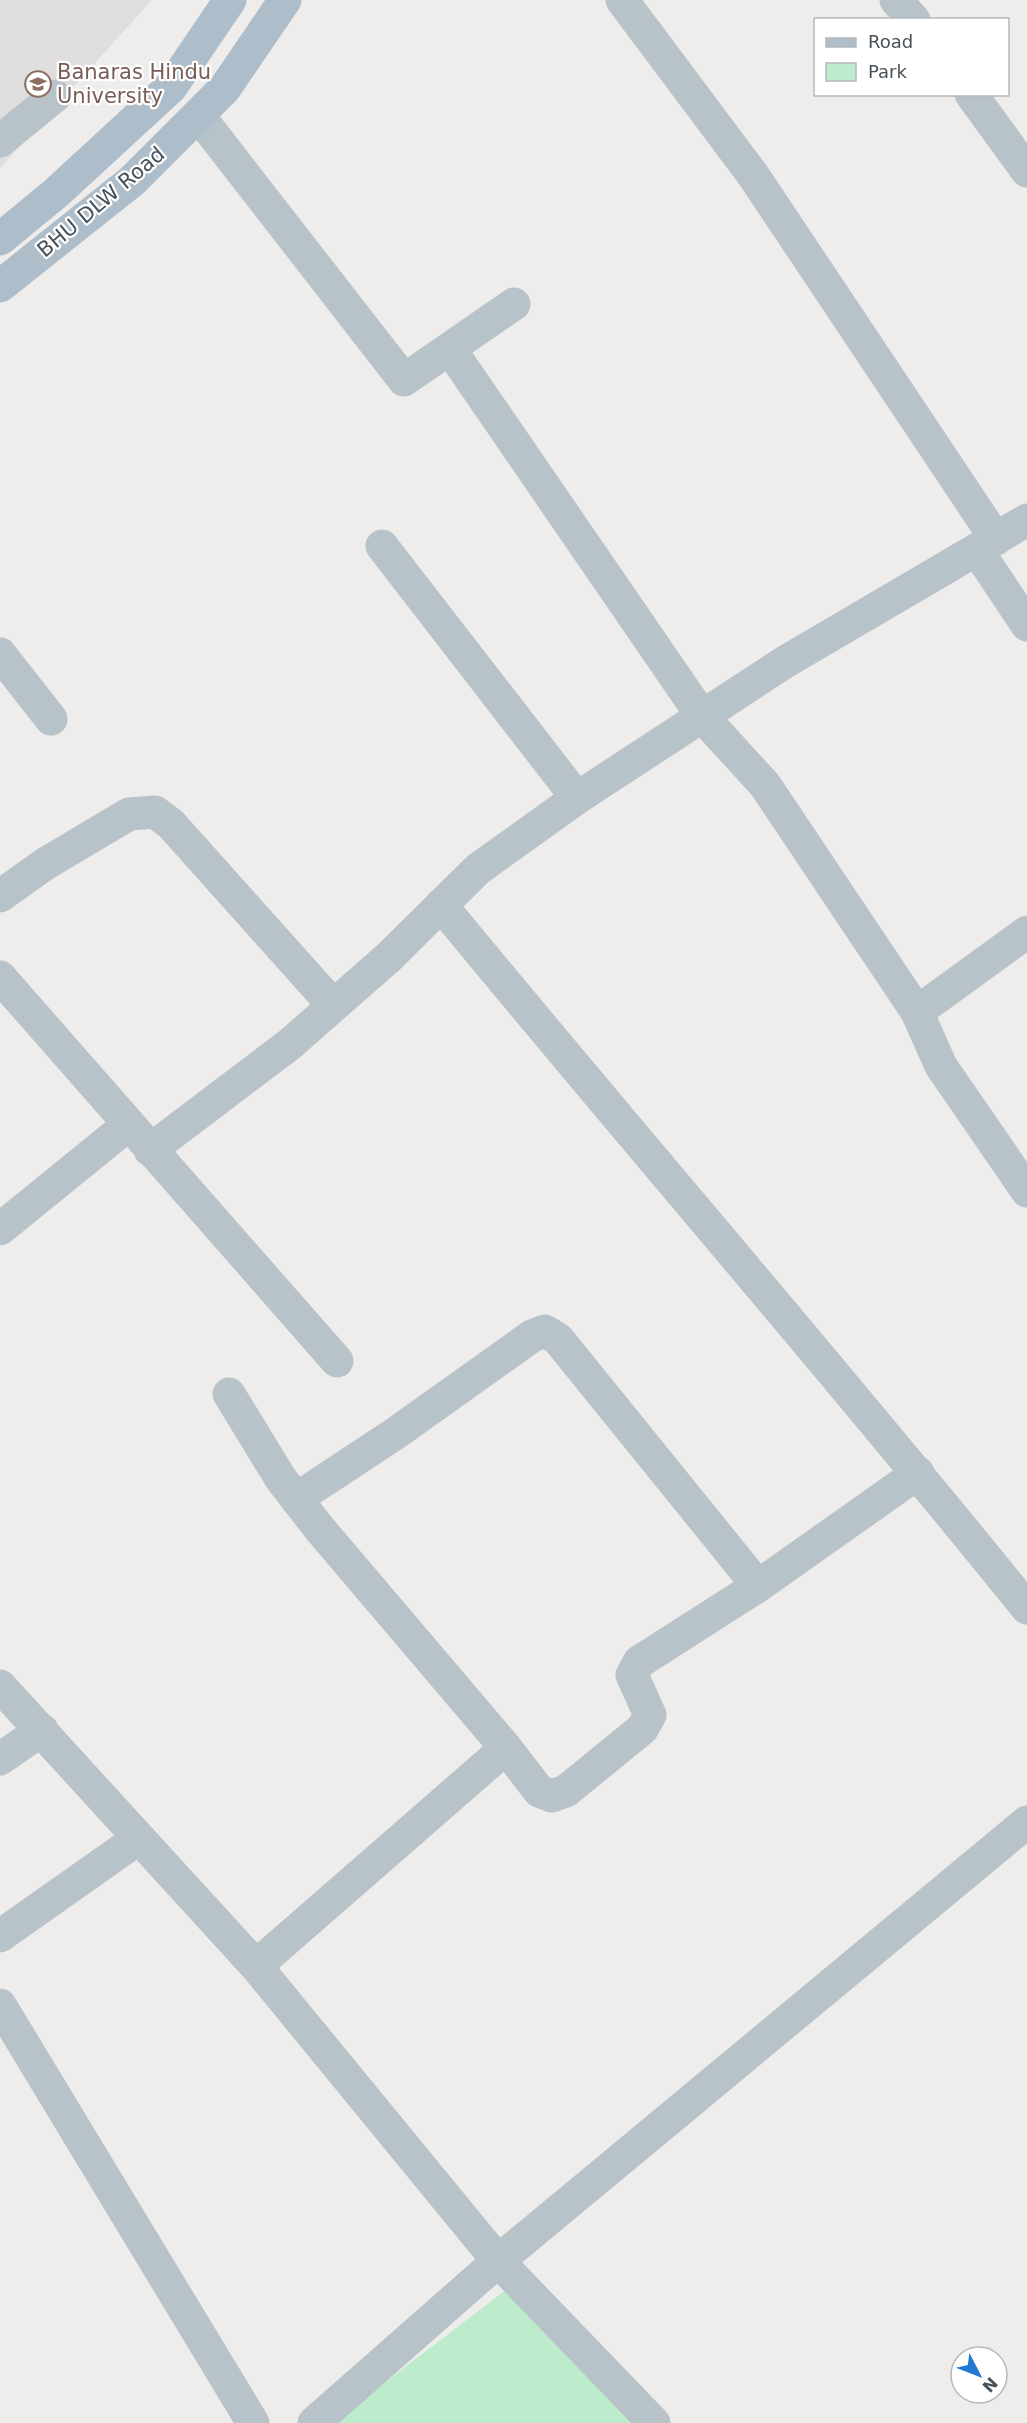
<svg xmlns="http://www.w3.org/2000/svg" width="1027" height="2423" viewBox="0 0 1027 2423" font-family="'DejaVu Sans',sans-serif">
<rect width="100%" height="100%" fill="#efecec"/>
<path fill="#e0ddde" d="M0,0H152L0,168Z"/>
<path fill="#bceccc" d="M520,2279L662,2423H332Z"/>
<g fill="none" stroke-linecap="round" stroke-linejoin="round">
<path stroke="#b8c2c9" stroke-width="33" d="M622,0L753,175L996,539
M896,0L914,20
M971,94L1027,171
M198,115L404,380L514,304
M0,141L55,96
M450,349L702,716L765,785L917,1012L941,1066L1027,1191
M382,546L577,798
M977,550L1027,625
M0,654L51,719
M0,896L45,864L129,814L155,812L171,824L333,1005
M441,905C635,1141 835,1370 1027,1608
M0,977L337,1361
M917,1012L1027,932
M150,1150L290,1044L389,957L478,869L577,798L785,662L1027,520
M0,1229L128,1125
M229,1394L281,1479L319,1528L506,1748
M296,1499L396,1433L532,1336L545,1331L558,1339L758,1586
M0,1686L256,1966L498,2261L654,2423
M0,1759L42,1730
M0,1936L139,1838
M256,1966L506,1748L539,1791L552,1796L566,1791L642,1729L650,1715L632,1675L639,1662L758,1586L918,1473
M0,2005L253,2423
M314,2423L498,2261L1027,1822"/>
<path stroke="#adbdca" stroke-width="33" d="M0,239L56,193L171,87L230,0
M0,286L132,181L225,88L285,0"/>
</g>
<defs>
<g id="university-ring" transform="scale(1.35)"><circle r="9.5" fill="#fff" stroke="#8d6e63" stroke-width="1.5"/><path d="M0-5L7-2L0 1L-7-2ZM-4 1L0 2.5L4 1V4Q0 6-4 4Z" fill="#8d6e63"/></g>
</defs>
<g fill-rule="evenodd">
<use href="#university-ring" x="38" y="84"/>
</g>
<g text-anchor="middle" stroke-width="4.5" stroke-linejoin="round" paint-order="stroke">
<g font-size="21" fill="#785e54" stroke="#fff" text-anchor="start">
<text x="57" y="79">Banaras Hindu<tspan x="57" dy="24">University</tspan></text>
</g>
<g font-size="21" fill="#465159" stroke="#fff">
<text transform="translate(101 202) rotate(-40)" y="7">BHU DLW Road</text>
</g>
</g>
<rect x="814" y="18" width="195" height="78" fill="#ffffff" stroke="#b5b9bd" stroke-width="1.5"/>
<rect x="826" y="38" width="30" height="9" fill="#adbdca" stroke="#b5b9bd" stroke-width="1.5"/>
<text x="868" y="48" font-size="18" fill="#465159">Road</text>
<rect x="826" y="63" width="30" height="18" fill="#bceccc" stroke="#b5b9bd" stroke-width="1.5"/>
<text x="868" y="78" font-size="18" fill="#465159">Park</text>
<g transform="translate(979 2375) rotate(132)"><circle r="28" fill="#ffffff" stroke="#b5b9bd" stroke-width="1.5"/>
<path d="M0-4.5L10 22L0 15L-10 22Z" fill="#2278d4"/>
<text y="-9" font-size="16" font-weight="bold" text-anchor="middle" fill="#465159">N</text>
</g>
</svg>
